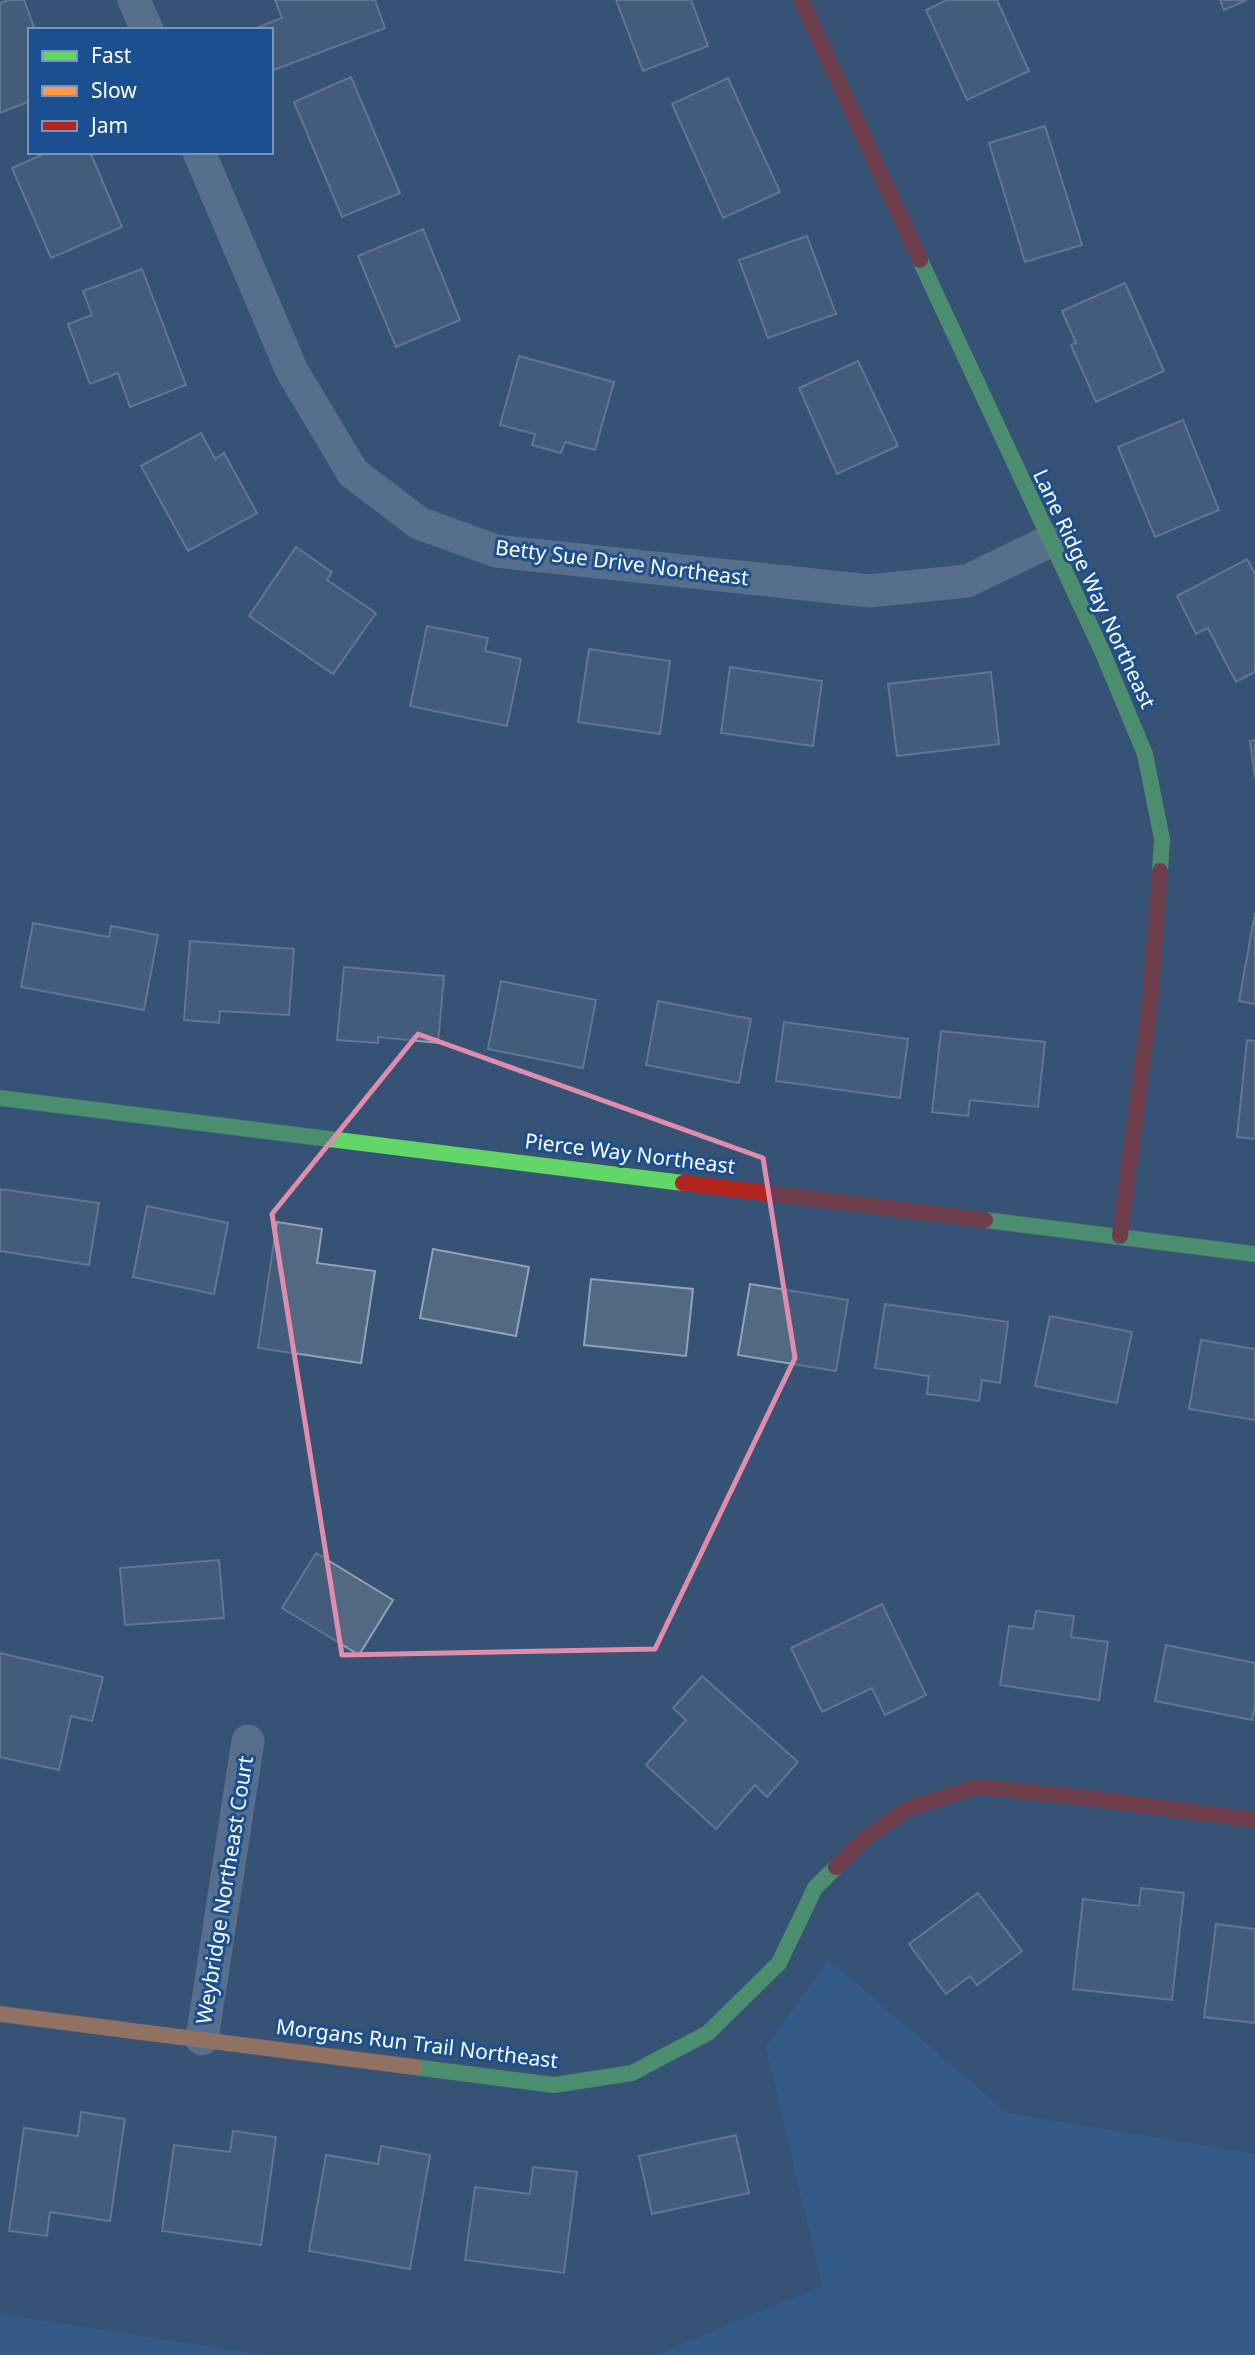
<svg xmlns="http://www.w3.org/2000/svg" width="1255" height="2355" viewBox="0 0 1255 2355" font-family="'Noto Sans',sans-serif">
<rect width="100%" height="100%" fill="#365274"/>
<path fill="#2f66a5" d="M829,1960L1007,2113L1255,2154V2355H655L822,2286L766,2047Z
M0,2314L264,2355H0Z"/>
<path fill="#526984" stroke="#92a2b6" stroke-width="2" d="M8,0H24L35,30H30V101L0,113V3Z
M275,0H375L385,28L271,71V30H251L282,18Z
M616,0H691L708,46L643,71Z
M947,0H997L1029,71L967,100L926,10Z
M1220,0H1247L1224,10Z
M351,77L400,193L342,217L294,102Z
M728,78L780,192L723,218L672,104Z
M1045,126L1082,245L1025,262L989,143Z
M48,152H90L122,227L51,258L12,168Z
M423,229L460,320L396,347L358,256Z
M807,236L836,314L768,338L739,260Z
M142,269L186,385L130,407L118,373L90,384L68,324L92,315L83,291Z
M1125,283L1164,371L1096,402L1071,345L1076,343L1062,311Z
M519,356L614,382L595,450L565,442L561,453L532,445L535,434L500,425Z
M858,361L898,446L837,474L799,388Z
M1183,420L1219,510L1155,537L1118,447Z
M201,433L215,459L224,453L257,513L188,551L141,466Z
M296,547L332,572L327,580L376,613L333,674L249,616Z
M1247,559L1255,574V672L1236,682L1208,628L1196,634L1177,596Z
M427,626L488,638L485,651L521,659L507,726L410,706Z
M589,649L670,661L660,734L578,722Z
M730,667L822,681L813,746L721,733Z
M991,672L999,744L897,756L888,684Z
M1255,740V778L1250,741Z
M1255,913V1004L1239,1001Z
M33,923L109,937L111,926L158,935L144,1010L21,987Z
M190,941L294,949L289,1015L220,1011L219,1023L184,1020Z
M344,967L444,976L438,1043L378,1037V1043L337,1040Z
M501,981L596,1000L583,1068L488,1049Z
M658,1001L751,1019L739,1083L646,1065Z
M784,1022L908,1039L900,1098L776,1081Z
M941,1031L1045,1042L1038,1107L970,1100L968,1116L932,1112Z
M1247,1040L1255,1041V1139L1237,1137Z
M0,1189L99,1203L89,1265L0,1251Z
M147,1206L228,1223L214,1294L133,1277Z
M277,1222L322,1229L317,1263L375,1271L361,1363L258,1348Z
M433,1249L529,1267L516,1336L420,1318Z
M591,1279L693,1289L686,1356L584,1345Z
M750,1284L848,1300L836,1371L738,1355Z
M885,1304L1008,1322L1000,1383L982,1380L979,1401L927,1394L929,1376L875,1368Z
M1050,1316L1132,1332L1117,1403L1035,1386Z
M1201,1340L1255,1349V1420L1189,1409Z
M316,1553L393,1600L359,1655L282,1608Z
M219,1560L224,1618L125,1625L120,1568Z
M882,1604L926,1695L885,1715L872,1688L822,1712L791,1648Z
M1036,1611L1074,1616L1071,1637L1108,1642L1099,1700L1000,1685L1009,1626L1033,1629Z
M1166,1645L1255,1663V1705L1252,1720L1155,1701Z
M0,1653L103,1677L92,1721L71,1716L59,1770L0,1757Z
M702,1676L798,1762L767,1797L755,1785L716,1829L646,1765L686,1720L673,1708Z
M1141,1888L1184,1893L1172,2000L1073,1989L1083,1899L1139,1906Z
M978,1893L1022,1951L977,1985L970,1976L946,1994L909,1944Z
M1216,1924L1255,1929V2023L1204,2017Z
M81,2112L125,2119L110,2221L50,2212L47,2236L9,2231L24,2128L78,2136Z
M233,2131L276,2137L261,2245L162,2231L174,2145L230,2152Z
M736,2135L749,2193L652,2214L639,2156Z
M381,2146L430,2155L410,2269L309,2251L326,2155L378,2164Z
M533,2167L577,2172L564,2273L465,2260L475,2187L530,2194Z"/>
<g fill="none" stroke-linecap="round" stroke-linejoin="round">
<path stroke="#7d92a8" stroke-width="33" d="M134,0L147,30
M199,152L292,371L353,473L419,523L496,551L870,591L967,581L1050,541
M202,2039L248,1741"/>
<path stroke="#63d668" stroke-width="16" d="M920,260L1102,651L1145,754L1162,839L1160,871
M0,1098L683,1183
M985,1220L1255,1254
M414,2067L554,2085L632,2073L708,2033L779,1963L815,1888L836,1867"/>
<path stroke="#ff974d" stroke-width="16" d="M0,2014L414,2067"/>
<path stroke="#b3261e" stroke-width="16" d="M801,0L920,260
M683,1183L985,1220
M1120,1236L1150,1004L1160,871
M836,1867L864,1839L908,1809L977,1787L1080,1797L1255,1820"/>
</g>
<path d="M0 0H1255V2355H0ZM418,1034L763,1158L795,1358L655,1649L342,1655L272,1214Z" fill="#365274" fill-opacity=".55" fill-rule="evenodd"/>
<path fill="none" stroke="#e08cad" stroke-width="5" stroke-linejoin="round" d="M418,1034L763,1158L795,1358L655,1649L342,1655L272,1214Z"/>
<g text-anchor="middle" stroke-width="6" stroke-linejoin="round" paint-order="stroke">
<g font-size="21" fill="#fff" stroke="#1b4f8f">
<text transform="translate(622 563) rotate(7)" y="7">Betty Sue Drive Northeast</text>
<text transform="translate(1094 589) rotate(65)" y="7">Lane Ridge Way Northeast</text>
<text transform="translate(630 1154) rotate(7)" y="7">Pierce Way Northeast</text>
<text transform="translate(225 1890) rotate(-81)" y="7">Weybridge Northeast Court</text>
<text transform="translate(417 2044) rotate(7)" y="7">Morgans Run Trail Northeast</text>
</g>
</g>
<rect x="28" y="28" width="245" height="126" fill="#1b4f8f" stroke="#7695bc" stroke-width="2"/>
<rect x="42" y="51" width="35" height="10" fill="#63d668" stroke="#7695bc" stroke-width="2"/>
<text x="91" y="63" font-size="21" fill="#ffffff">Fast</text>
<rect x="42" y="86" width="35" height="10" fill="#ff974d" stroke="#7695bc" stroke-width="2"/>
<text x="91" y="98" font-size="21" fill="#ffffff">Slow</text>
<rect x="42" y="121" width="35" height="10" fill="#b3261e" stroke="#7695bc" stroke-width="2"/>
<text x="91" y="133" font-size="21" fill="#ffffff">Jam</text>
</svg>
